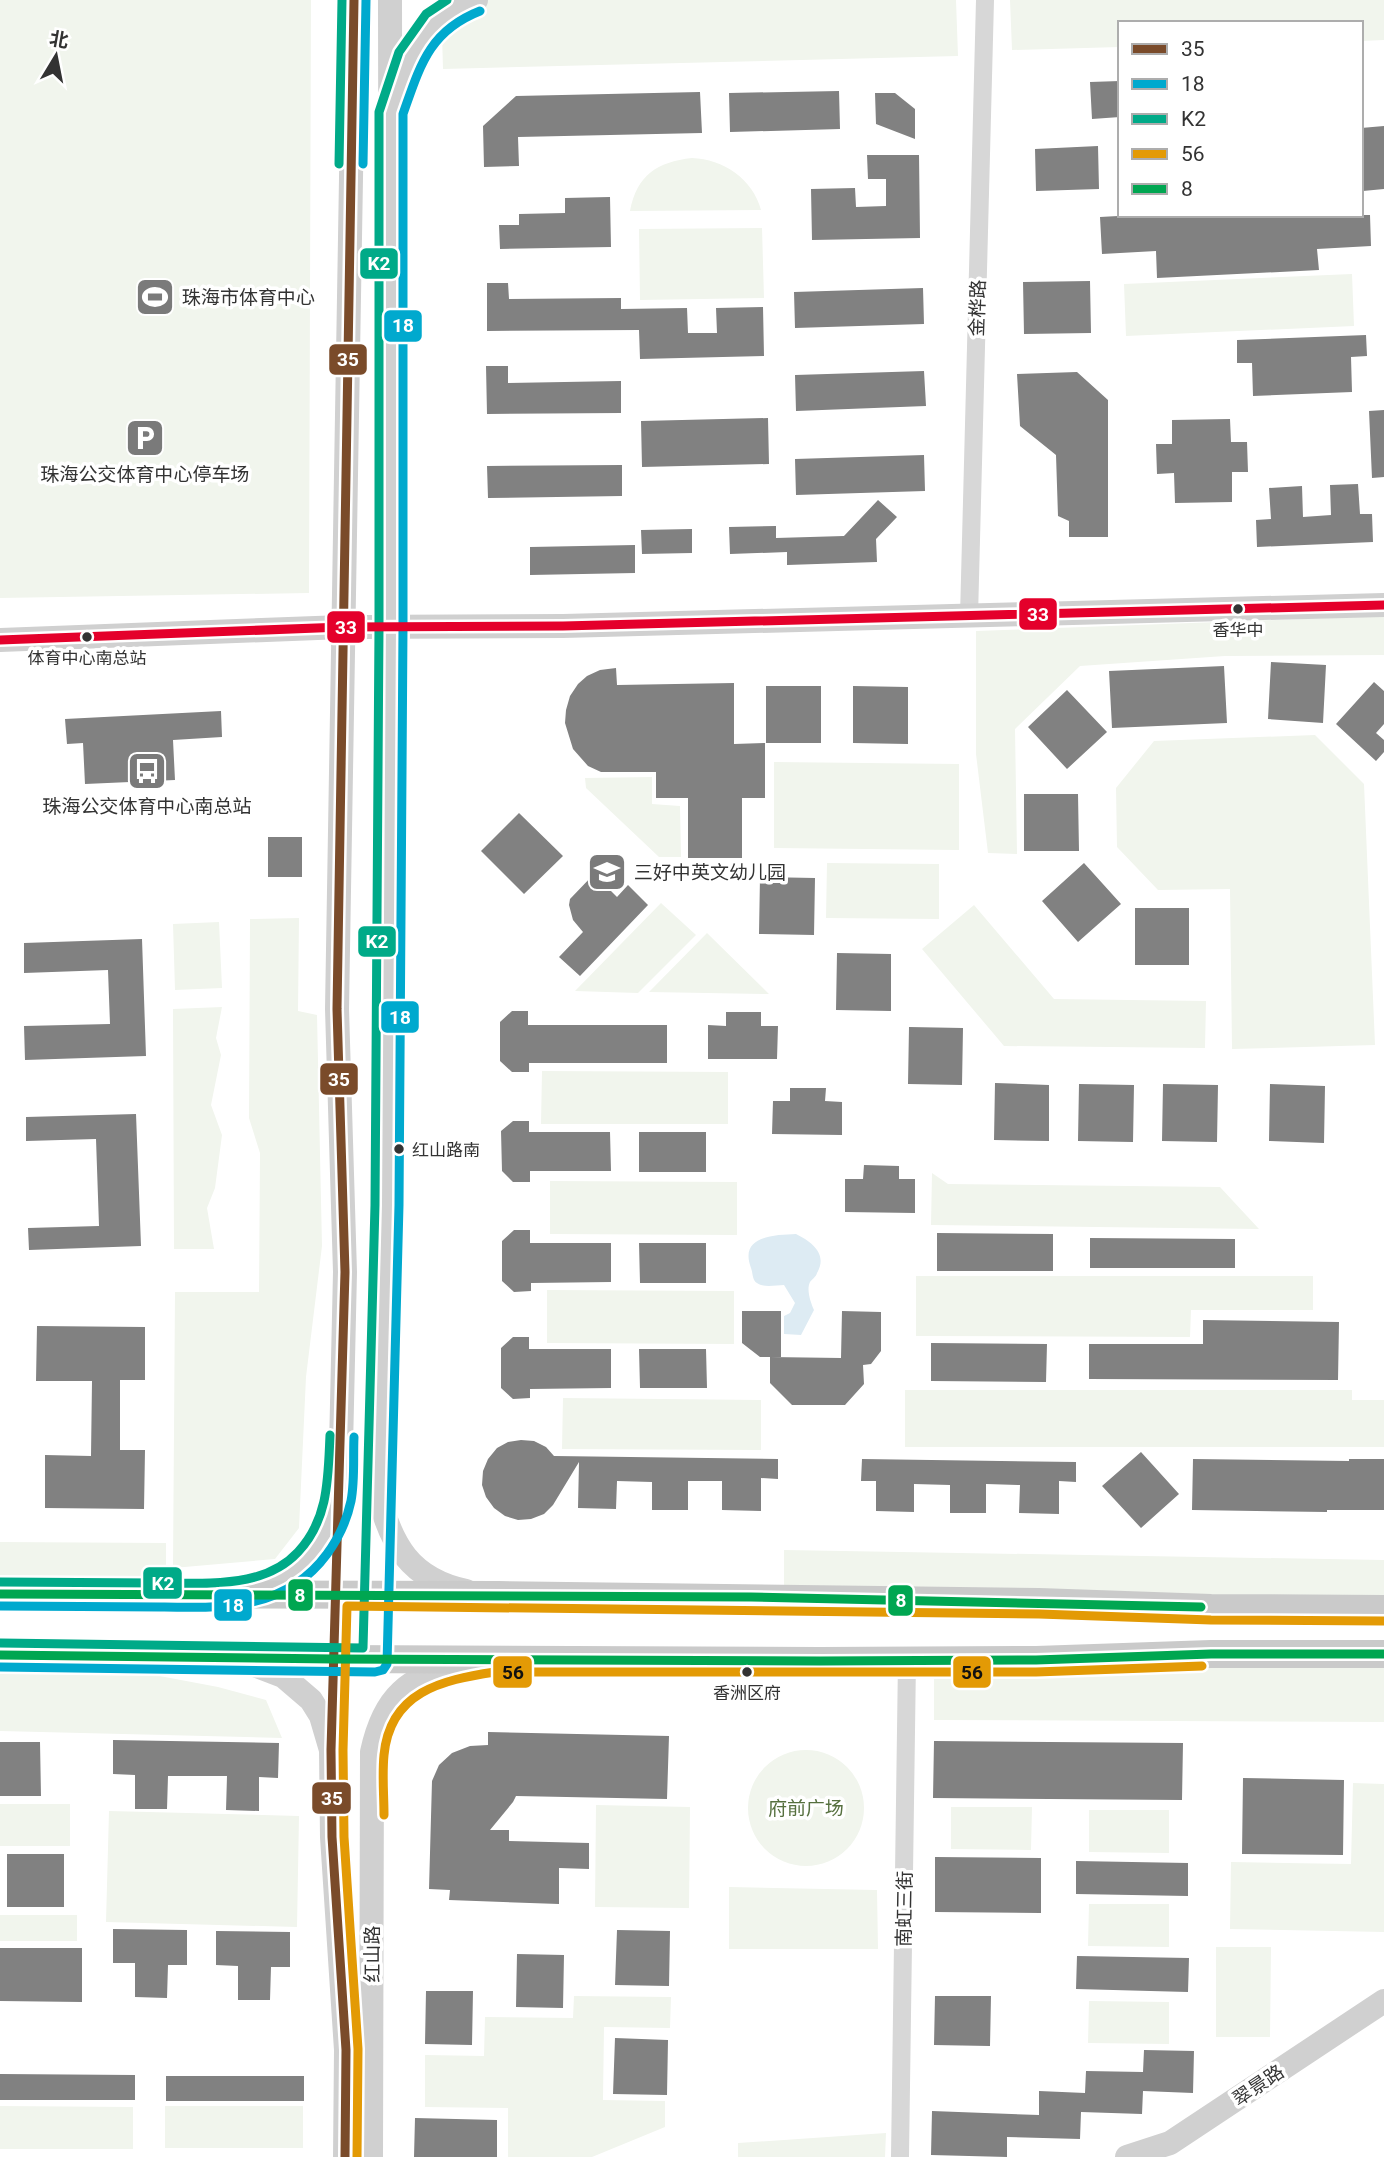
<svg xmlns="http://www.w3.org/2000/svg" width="1384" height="2157" viewBox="0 0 1384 2157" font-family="Roboto,'Noto Sans SC',sans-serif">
<rect width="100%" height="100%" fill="#fff"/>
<path fill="#f1f5ed" d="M0,0H311L309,593L0,598Z
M441,0H956L958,56L443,69Z
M1010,0H1384V40L1361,41V23H1120V47L1012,50Z
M692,158C723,159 753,179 761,210L630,211C637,175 657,162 692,158Z
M762,228L764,298L640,300L639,229Z
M1352,274L1354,326L1126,336L1124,284Z
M1384,616V655L1225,656L1080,666L1015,729L1017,854L988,853L976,754V631Z
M1315,735L1364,784L1375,1045L1232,1049L1230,889L1158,890L1117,847L1116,788L1154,741Z
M774,762L959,764V850L774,848Z
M652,777V804L680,806L681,857H659L586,788L585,778Z
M827,863L939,864V919L826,918Z
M661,903L696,935L638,993L575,991Z
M974,905L1054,999L1206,1001L1205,1048L1004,1046L922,949Z
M299,918L298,1011L317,1015L322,1246L306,1377L299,1528L275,1559L173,1568L175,1292H259L260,1153L249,1118L250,919Z
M219,922L222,988L175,990L173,924Z
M707,933L769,994L649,992Z
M222,1007L216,1038L221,1055L211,1105L222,1135L215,1188L207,1208L214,1249H174L173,1009Z
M542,1071L728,1072V1124H541Z
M932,1173L948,1184L1220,1187L1259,1229L931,1225Z
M550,1181L737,1182V1235L550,1234Z
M916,1276H1313V1310H1191L1190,1337L916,1336Z
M547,1290L734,1291V1344L547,1343Z
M905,1390H1352V1400H1384V1447H905Z
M563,1398L761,1400V1450L562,1449Z
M0,1542L166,1543V1573L49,1591H0Z
M784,1550L1384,1560V1600L784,1594Z
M0,1652L96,1664L218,1687L266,1700L282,1738L0,1731Z
M934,1664L1384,1666V1722L934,1720Z
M748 1808a58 58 0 1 1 116 0a58 58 0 1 1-116 0Z
M1353,1783L1384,1784V1932L1230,1929L1231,1862L1351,1864Z
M0,1804H70V1846H0Z
M596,1805L690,1807L689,1908L595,1907Z
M951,1807H1032L1031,1850L951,1849Z
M1089,1810H1169V1853L1089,1852Z
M109,1811L299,1816L297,1927L106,1922Z
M729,1887L877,1890L878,1949H729Z
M1089,1904H1169V1947L1088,1946Z
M0,1915H77V1941H0Z
M1216,1947H1271L1270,2037H1216Z
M574,1996L671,1997L670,2028L604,2027L603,2100L665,2101V2127L592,2157H508V2108L425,2107V2055L484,2056L485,2017L573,2018Z
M1089,2001L1169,2002V2044L1088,2043Z
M0,2106L133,2107V2149H0Z
M165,2106H303V2148H165Z
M886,2133L885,2157H738V2143Z"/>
<path fill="#ddebf3" d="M796,1234C812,1242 828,1254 817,1273C816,1277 812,1279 810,1282C806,1290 811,1303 814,1310L801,1335L784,1334V1316L790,1313L795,1303L784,1285C776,1285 764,1288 757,1283C752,1280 753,1273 751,1268C739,1236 773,1235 796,1234Z"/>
<path fill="#818181" d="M1120,81V117L1092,119L1090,82Z
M839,91L840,129L730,132L729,93Z
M700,92L702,133L518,137L519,166L484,167L483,126L516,96Z
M875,93H895L915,109V139L876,124Z
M1384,126V189L1363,191L1361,128Z
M1098,146L1099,189L1036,191L1035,149Z
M867,155H919L920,238L812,240L811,189L855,188L856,207L886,206V179H868Z
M610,197L611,247L500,249L499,225H519V214L565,213V198Z
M1136,215H1370L1371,246L1317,249L1319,270L1157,278L1156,251L1102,254L1100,217Z
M1090,281L1091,333L1024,334L1023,282Z
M487,283H508L509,299L621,298V309L687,308L688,333H717L716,308L763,307L764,356L640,359L639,330L487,331Z
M923,288L924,324L795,328L794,292Z
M1366,335L1367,356L1351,357L1352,392L1253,396L1252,363H1237V340Z
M486,366H508V383L621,381V413L487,414Z
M924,371L926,406L796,411L795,375Z
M1077,372L1108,400V537H1069V521L1058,516L1056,455L1020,426L1017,374Z
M1384,410V477L1372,478L1369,411Z
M768,418L769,464L642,467L641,421Z
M1230,419L1231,442H1247L1248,472H1232V502L1175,503L1174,473L1157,474L1156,444H1172V420Z
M924,455L925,491L796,495L795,459Z
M622,465V496L488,498L487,466Z
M1358,484L1360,514H1372L1373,542L1257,547L1256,520L1271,519L1269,488L1302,486L1303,517L1331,515L1330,485Z
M878,500L897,517L876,539L877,562L787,565V552L730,554L729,527L776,526V538L844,536Z
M692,529V553L642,554L641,530Z
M635,545V573L530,575V547Z
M1271,662L1326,665L1323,723L1268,719Z
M1224,666L1227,723L1112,728L1109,671Z
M616,668L617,685L734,683V744L765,743V798H742V858H688V798H656V772H601L588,766L573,749L565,723L566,710L570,696L578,684L587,676L600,670Z
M1374,682L1384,691V724L1376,733L1384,740V752L1376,761L1336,724Z
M766,686H821V743H766Z
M853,686L908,687V744L853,743Z
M1067,690L1107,732L1067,769L1028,727Z
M221,711L222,737L173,740L175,780L85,784L83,743L67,744L65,719Z
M1024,794H1078L1079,851H1024Z
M519,813L563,856L524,894L481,851Z
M268,837H302V877H268Z
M1084,863L1121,904L1078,942L1042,901Z
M594,874L617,897L628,885L648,905L580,976L559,957L583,932L573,920L569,905L570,899Z
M760,877L815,878L814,935L759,934Z
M1135,908H1189V965H1135Z
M142,939L146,1056L25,1060L24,1026L110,1024L108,970L24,973V943Z
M837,953L891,954V1011L836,1010Z
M512,1011H528V1025H667V1063H529V1072H512L500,1061V1022Z
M726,1012H761V1026H778L777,1059H708V1025L726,1026Z
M909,1027L963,1028L962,1085L908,1084Z
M995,1083L1049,1085V1141L994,1140Z
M1079,1084L1134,1085L1133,1142L1078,1141Z
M1163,1084L1218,1085L1217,1142L1162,1141Z
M1270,1084L1325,1086L1324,1143L1269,1141Z
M790,1088H826L825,1101L842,1102V1135L772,1134L773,1101H790Z
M136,1114L141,1246L29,1250L28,1228L99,1226L96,1139L26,1141V1117Z
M513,1121H529V1132H610L611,1171H530V1182H513L502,1171L501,1131Z
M639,1132H706V1172H639Z
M864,1165L899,1166V1179H915V1213L845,1212V1179H863Z
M514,1230H530V1243H611V1282L531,1283V1291L514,1292L502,1281V1241Z
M937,1233L1053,1234V1271H937Z
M1090,1238L1235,1239V1268H1090Z
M639,1243H706V1283H640Z
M742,1311H781V1357H760L742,1343Z
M842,1311L881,1312V1351L871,1364L863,1365L864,1384L845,1405H792L770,1383V1357L841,1358Z
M1203,1320L1339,1322L1338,1380L1089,1379V1344H1203Z
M37,1326L145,1327V1380H120V1450H145L144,1509L45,1508V1455L91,1456L92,1381H36Z
M513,1337H529V1349H611V1388L530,1389V1398L513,1399L501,1388V1348Z
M931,1343L1047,1344L1046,1382L931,1381Z
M639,1349H706L707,1388H640Z
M521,1440L534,1441L546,1447L554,1456L778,1459V1479L761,1478V1511L722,1510V1481H688V1510H652V1482L617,1481L616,1509L578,1508L579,1462L553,1505L544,1514L531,1519L518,1520L505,1516L494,1508L486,1497L482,1485L483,1471L488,1459L497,1448L508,1442Z
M1141,1452L1179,1494L1141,1528L1102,1486Z
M862,1459L1076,1462V1482L1059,1481V1514L1019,1513L1020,1485L986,1484V1513H950V1485L914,1484V1512L876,1511V1481H861Z
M1193,1459L1349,1461V1459H1384V1510H1327V1512L1192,1510Z
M488,1732L669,1736L667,1799L516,1796L513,1802L490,1830H509V1841L589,1843V1869L559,1868V1904L449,1900L450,1890L429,1889L432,1781L439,1765L452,1753L470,1746L488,1745Z
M113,1740L279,1743L278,1778L259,1777V1811L226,1810L227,1776H168L167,1809H135V1775L113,1774Z
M934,1741L1183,1743L1182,1800L933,1798Z
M0,1742H40L41,1796H0Z
M1243,1778L1344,1780L1343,1855L1242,1854Z
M7,1854H64V1907H7Z
M935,1857L1041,1858V1913L935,1912Z
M1076,1861L1188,1863V1896L1076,1894Z
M113,1929L187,1930V1965H168L167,1998L135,1997V1963H113Z
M617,1930L670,1931L669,1986L615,1985Z
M216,1931L290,1932V1967H271L270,2000H238V1966L216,1965Z
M0,1948H82V2002L0,2001Z
M517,1954L564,1955L563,2008L516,2007Z
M1077,1956L1189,1958L1188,1992L1076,1989Z
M426,1991H473L472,2045L425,2044Z
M935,1996H991L990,2046L934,2045Z
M615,2038L668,2040L667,2095L613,2094Z
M1144,2050L1194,2051L1193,2093L1143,2091L1142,2114L1081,2112L1080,2139L1007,2137V2157L931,2155L932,2111L1039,2115V2091L1085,2093L1086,2071L1143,2072Z
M0,2074L135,2075V2100H0Z
M166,2076H304V2101H166Z
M415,2118L497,2120V2157H414Z"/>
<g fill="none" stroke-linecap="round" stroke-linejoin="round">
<path stroke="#d7d7d7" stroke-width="18" d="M969,617L985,0
M900,2157L907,1660"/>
<path stroke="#d0d0d0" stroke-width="24" d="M390,0L391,627L387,1205L378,1493C391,1545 410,1579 466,1591
M397,95C405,72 417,37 436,21C448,11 462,5 476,0
M0,640L343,627L563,626L1384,605
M250,1591L275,1583L292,1573L304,1563L318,1547L326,1533L340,1491L345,1272L337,1009L354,0
M244,1661L283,1676L311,1700L321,1716L331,1750L332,1837L346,2050L345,2157
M371,2157L372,1752C384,1696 408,1677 462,1664
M1127,2157L1170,2143L1384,2001"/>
<path stroke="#cacaca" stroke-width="28" d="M0,1594L498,1595L1039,1602L1211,1608L1384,1609
M0,1655L333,1659L820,1661L1036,1660L1211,1654H1384"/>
<g stroke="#fff" stroke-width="14">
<path id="bus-1" d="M345,2157L346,2050L332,1837L331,1750L345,1272L337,1009L354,0"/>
</g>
<g stroke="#fff" stroke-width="14">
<path id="bus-2" d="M363,164L366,0
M0,1606C54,1606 107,1607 161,1607C224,1608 286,1610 327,1554C338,1539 347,1520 351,1501C355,1480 353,1458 354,1437
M0,1667L375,1672L383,1670L387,1664L399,1205L403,627V114C420,66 429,31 480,11"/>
</g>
<g stroke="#fff" stroke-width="14">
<path id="bus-3" d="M339,164L342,0
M0,1582C52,1582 104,1583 156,1583C186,1583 217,1585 247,1579C266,1575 285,1566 298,1552C329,1519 328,1477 330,1435
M0,1643L363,1648L375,1205L379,627V112L399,52L426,14L447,0"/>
</g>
<g stroke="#fff" stroke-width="14">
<path id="bus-4" d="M384,1815C384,1795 382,1775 384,1755C390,1692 441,1680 495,1672H1036L1202,1666
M357,2157L358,2049L344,1837L343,1750L347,1606L1039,1614L1211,1620L1384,1621"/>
</g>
<g stroke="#fff" stroke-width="14">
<path id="bus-5" d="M0,1594L751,1597L1201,1607
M0,1655L333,1659L820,1661L1036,1660L1211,1654H1384"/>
</g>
<g stroke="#fff" stroke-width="14">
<path id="bus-6" d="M0,640L343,627L563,626L1384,605"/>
</g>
<use href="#bus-1" stroke="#7a4b2a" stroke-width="9"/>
<use href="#bus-2" stroke="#00a9ce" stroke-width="9"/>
<use href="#bus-3" stroke="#0a8" stroke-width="9"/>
<use href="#bus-4" stroke="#e39a05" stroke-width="9"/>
<use href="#bus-5" stroke="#00a651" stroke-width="9"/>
<use href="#bus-6" stroke="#e4002b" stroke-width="9"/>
</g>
<defs>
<g id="stadium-square" transform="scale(2.0125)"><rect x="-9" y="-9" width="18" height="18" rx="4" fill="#7a7a7a" stroke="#fff"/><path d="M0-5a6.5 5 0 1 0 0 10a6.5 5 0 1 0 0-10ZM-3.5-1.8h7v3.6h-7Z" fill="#fff"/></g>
<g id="parking-square" transform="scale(2.0125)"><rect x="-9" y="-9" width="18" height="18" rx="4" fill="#7a7a7a" stroke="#fff"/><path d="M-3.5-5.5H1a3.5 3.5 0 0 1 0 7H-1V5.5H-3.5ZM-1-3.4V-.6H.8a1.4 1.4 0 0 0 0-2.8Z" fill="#fff"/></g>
<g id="bus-square" transform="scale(2.0125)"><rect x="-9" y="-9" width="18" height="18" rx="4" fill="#7a7a7a" stroke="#fff"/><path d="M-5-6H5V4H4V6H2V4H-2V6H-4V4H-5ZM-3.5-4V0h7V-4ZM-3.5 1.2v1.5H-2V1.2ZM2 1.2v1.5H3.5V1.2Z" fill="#fff"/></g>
<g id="school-square" transform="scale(2.0125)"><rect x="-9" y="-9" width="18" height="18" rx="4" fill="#7a7a7a" stroke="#fff"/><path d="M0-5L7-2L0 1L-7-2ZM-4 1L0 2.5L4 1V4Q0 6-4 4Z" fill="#fff"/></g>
</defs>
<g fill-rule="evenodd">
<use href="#stadium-square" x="155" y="297"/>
<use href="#parking-square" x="145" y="438"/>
<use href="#bus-square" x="147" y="771"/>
<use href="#school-square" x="607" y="872"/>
</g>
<g fill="#333" stroke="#fff" stroke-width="2.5">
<circle cx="1238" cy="609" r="6"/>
<circle cx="87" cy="637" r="6"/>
<circle cx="399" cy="1149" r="6"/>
<circle cx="747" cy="1672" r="6"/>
</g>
<g text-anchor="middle" stroke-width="7" stroke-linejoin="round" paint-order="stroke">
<g font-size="17" fill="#333" stroke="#fff">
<text x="1238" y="636">香华中</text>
<text x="87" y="664">体育中心南总站</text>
<text x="412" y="1156" text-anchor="start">红山路南</text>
<text x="747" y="1699">香洲区府</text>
</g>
<g font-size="19" fill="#333" stroke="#fff" text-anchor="start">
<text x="182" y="304">珠海市体育中心</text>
<text x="145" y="481" text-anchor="middle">珠海公交体育中心停车场</text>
<text x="147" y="813" text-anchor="middle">珠海公交体育中心南总站</text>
<text x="634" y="879">三好中英文幼儿园</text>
</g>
<g font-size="19" fill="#333" stroke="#fff">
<text transform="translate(977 308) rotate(-88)" y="7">金桦路</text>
<text transform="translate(904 1909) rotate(-89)" y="7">南虹三街</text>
<text transform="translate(372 1954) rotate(-90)" y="7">红山路</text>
<text transform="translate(1258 2085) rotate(-34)" y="7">翠景路</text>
</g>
<g font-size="19" fill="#56703f" stroke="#fff">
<text x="806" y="1815">府前广场</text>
</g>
</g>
<g stroke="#fff" stroke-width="2.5">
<rect x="359" y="247" width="40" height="33" rx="7" fill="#0a8"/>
<rect x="383" y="309" width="40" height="34" rx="7" fill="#00a9ce"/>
<rect x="328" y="343" width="40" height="33" rx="7" fill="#7a4b2a"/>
<rect x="1018" y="597" width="40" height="34" rx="7" fill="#e4002b"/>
<rect x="326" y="610" width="40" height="34" rx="7" fill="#e4002b"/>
<rect x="357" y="925" width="40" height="33" rx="7" fill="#0a8"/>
<rect x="380" y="1000" width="40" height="34" rx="7" fill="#00a9ce"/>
<rect x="319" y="1062" width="40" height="34" rx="7" fill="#7a4b2a"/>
<rect x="142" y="1566" width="41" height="34" rx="7" fill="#0a8"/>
<rect x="287" y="1578" width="27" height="34" rx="7" fill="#00a651"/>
<rect x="887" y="1584" width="27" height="33" rx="7" fill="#00a651"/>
<rect x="213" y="1588" width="40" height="34" rx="7" fill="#00a9ce"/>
<rect x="492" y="1655" width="41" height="34" rx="7" fill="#e39a05"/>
<rect x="952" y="1655" width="40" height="34" rx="7" fill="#e39a05"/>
<rect x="311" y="1781" width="41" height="34" rx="7" fill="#7a4b2a"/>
</g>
<g font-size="19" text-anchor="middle" font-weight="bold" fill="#fff">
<text x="379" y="270">K2</text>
<text x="403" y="332">18</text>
<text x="348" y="366">35</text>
<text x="1038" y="621">33</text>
<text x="346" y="634">33</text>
<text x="377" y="948">K2</text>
<text x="400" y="1024">18</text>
<text x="339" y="1086">35</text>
<text x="163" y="1590">K2</text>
<text x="300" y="1602">8</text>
<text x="901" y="1607">8</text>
<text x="233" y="1612">18</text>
<text x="332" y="1805">35</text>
</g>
<g font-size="19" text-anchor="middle" font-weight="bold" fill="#111">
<text x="513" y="1679">56</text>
<text x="972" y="1679">56</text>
</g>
<rect x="1118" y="21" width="245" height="196" fill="#ffffff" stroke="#adadad" stroke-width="2"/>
<rect x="1132" y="44" width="35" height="10" fill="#7a4b2a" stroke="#adadad" stroke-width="2"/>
<text x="1181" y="56" font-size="21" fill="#333333">35</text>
<rect x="1132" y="79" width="35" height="10" fill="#00a9ce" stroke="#adadad" stroke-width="2"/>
<text x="1181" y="91" font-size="21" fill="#333333">18</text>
<rect x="1132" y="114" width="35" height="10" fill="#00aa88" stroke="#adadad" stroke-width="2"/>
<text x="1181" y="126" font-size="21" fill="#333333">K2</text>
<rect x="1132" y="149" width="35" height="10" fill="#e39a05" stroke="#adadad" stroke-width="2"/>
<text x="1181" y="161" font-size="21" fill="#333333">56</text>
<rect x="1132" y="184" width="35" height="10" fill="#00a651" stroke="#adadad" stroke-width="2"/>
<text x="1181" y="196" font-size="21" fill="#333333">8</text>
<g transform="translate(56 56) rotate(10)" stroke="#ffffff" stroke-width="5" paint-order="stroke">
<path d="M0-5L12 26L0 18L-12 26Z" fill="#333333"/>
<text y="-10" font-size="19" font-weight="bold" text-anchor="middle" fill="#333333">北</text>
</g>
</svg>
